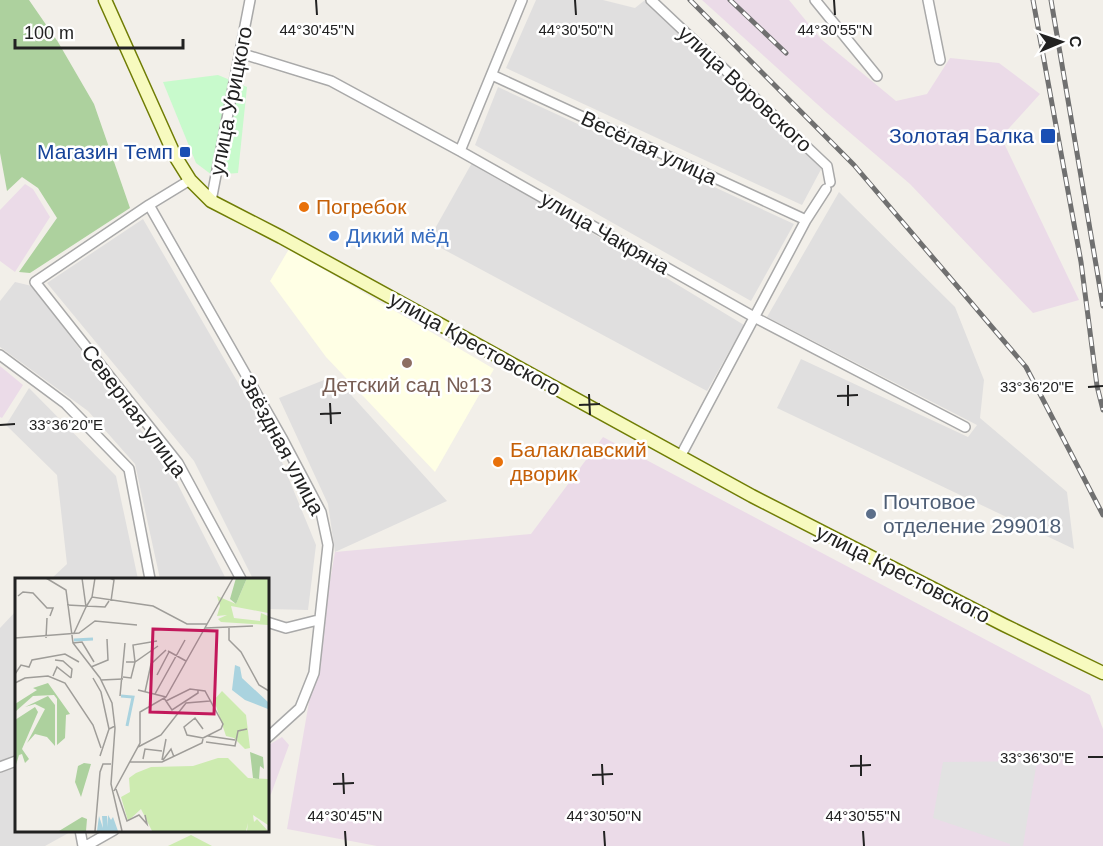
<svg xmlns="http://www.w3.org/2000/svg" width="1103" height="846" viewBox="0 0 1103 846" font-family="Arial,sans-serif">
<rect width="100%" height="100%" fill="#f2efe9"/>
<path fill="#e0dfdf" d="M536,0H603L635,8L645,0H653L826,160L802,205L506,68Z
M498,87L794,224L751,301L475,145Z
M473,161L744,325L707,391L428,241Z
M839,192L955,307L984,380L980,418L1067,492L1074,549L777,408L801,359L968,437L977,425L767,317Z
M143,219L277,450L316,545L308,610L268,609L267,579H253L194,461L47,283Z
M15,282L32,286L169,467L226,579H160L135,464L88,411L0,347V301Z
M334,376L447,501L335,552L328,504L279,398Z
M29,388L116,476L138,579H51L67,564L57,475L6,425Z
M16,611V830H74L45,846H0V628Z"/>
<path fill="#ebdbe8" d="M702,0H789L821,39L896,101L927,94L950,58L999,63L1040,94L1001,137L1079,300L1033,313L910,184L827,113Z
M25,184L33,189L50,217L15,272L0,261V210Z
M0,366L23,385L2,418L0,417Z
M603,437L1090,695L1103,729V846H377L287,829L335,552L531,534Z
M282,737L289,745L271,794L267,798V746Z"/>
<path fill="#ffffe5" d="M289,249L494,369L435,472L326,357L270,281Z"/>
<path fill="#cdebb0" d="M191,835L212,846H168Z"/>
<path fill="#add19e" d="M0,0H29L58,42L94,104L130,208L30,273L19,272L57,218L38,188L22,177L7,191L0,153Z"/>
<path fill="#c8facc" d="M218,75L247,87L238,173L212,175L196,163L163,82Z"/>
<path fill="#e2e2e2" d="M1037,761L1023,846H1010V844L933,818L943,762Z"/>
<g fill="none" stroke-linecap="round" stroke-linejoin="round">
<g stroke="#a9a9a9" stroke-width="12">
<path id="street" d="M651,0L827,166L830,182
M815,0L877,76
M928,0L940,60
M240,53L331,81L460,151L754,317L965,427
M492,75L806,220
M460,151L522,0
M190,180L149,205L283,440L321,512L328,545L314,673L300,708L267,738
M211,201L250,0
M149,205L35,282L178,463L241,579
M0,355L66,404L129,469L150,579
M680,457L806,220L826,189
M267,622L286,628L318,620
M0,767L16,761
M80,830L83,846
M86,846L114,830"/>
</g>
<g stroke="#707d05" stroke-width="15">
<path id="secondary" d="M105,0L175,156L190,180L211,201L281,237L752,496L1004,625L1103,673"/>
</g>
<use href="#street" stroke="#fff" stroke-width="9"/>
<use href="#secondary" stroke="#f7fabf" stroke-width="12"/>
<g stroke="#707070" stroke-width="5">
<path id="rail" d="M690,0L854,165L1026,367L1103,515
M730,0L786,53
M1033,0L1081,262L1097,386L1103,410
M1051,0L1103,306"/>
</g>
<use href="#rail" stroke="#fff" stroke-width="3" stroke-dasharray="9" stroke-linecap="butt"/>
</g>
<path fill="none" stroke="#222" stroke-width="2" d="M316,0L317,15M575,0L576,15M834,0L835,15M848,385V406M1088,387L1103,386M589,394L590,415M837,396L858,395M330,403L331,424M579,405L600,404M320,414L341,413M0,425L15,424M861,755V776M1088,757H1103M602,764L603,785M850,766L871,765M343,773L344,794M592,775L613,774M333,784L354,783M345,831L346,846M604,831L605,846M863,831L864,846"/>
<g fill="#1a4fb4" stroke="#fff" stroke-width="2">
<rect x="1040" y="128" width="16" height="16" rx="3"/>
<rect x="179" y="146" width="12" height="12" rx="3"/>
</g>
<g fill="#e8710a" stroke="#fff" stroke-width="2">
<circle cx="304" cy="207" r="6"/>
<circle cx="498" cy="462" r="6"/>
</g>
<circle fill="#3f7fe0" stroke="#fff" stroke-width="2" cx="334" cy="236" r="6"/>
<circle fill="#8d6e63" stroke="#fff" stroke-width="2" cx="407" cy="363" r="6"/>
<circle fill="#5c6f8a" stroke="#fff" stroke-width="2" cx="871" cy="514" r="6"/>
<g text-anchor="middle" stroke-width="5" stroke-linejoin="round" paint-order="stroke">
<g font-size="21" fill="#222" stroke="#fff">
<text transform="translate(745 89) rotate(43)" y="7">улица Воровского</text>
<text transform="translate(231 101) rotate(-79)" y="7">улица Урицкого</text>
<text transform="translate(649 148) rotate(25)" y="7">Весёлая улица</text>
<text transform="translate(605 233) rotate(30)" y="7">улица Чакряна</text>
<text transform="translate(475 344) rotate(29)" y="7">улица Крестовского</text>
<text transform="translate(134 411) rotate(53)" y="7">Северная улица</text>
<text transform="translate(282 445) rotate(62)" y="7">Звёздная улица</text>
<text transform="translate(903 574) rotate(27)" y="7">улица Крестовского</text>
</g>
<g font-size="21" fill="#164399" stroke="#fff" text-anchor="end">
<text x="1034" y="143">Золотая Балка</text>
<text x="173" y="159">Магазин Темп</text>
</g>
<g font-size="21" fill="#c56008" stroke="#fff" text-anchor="start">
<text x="316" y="214">Погребок</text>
<text x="510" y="457">Балаклавский<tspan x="510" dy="24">дворик</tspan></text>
</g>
<g font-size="21" fill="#366cbe" stroke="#fff" text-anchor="start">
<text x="346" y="243">Дикий мёд</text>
</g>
<g font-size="21" fill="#785e54" stroke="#fff">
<text x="407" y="392">Детский сад №13</text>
</g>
<g font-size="21" fill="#4e5e75" stroke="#fff" text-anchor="start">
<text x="883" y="509">Почтовое<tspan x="883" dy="24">отделение 299018</tspan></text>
</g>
</g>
<g transform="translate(15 578)">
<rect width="254" height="254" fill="#f2efe9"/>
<path d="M232,0H253V35L216,28L219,40L245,43L246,35L253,38V47L206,44L203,41L212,37L202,38L205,28L202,18L221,26ZM207,113L231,137L235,170L230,171L219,160L211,158L199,122ZM203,180H213L233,200L253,201V247L238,237L239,244L242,241L253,253H232L233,245L231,253H137L126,231L113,243L106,219L115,214L114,200L121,195L136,189L178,188Z" fill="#cdebb0"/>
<path d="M221,0H232L221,26L215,21ZM33,105L55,136L51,137L50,160L42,167V121L39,117L18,118L0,134V126L22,112L18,110ZM33,118L40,127V168L32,159L20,156L12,165L30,131L20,126L10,129ZM20,129L23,134L7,171L14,181L10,185L7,176L4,177L0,190V142ZM235,174L248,179L249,191L245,188L244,201L238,200ZM69,185L76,186L66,219L60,204L63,188ZM67,239L72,241L71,253H44Z" fill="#add19e"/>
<path d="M220,87L225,89L227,100L253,124V131L230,122L217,112ZM93,237L96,242L98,239L103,253H82L84,238L88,250L87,238H92L93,249Z" fill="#aad3df"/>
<path fill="none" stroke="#aad3df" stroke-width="3" d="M59,62L78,61M106,118L118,119L112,148"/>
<path fill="none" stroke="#9f9d99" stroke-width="1.5" d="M31,0L51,12L58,65L85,100L97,125L100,150L96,206L107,253M95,0L99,2L96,23M3,18L8,14L18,15L32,30H38L35,38M77,19L80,0M52,27L90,29L94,23M71,29L77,19L138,28L172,46H192M190,50L238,48M214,50V62L226,74L244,107L254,113M59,55L71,29L67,0M0,60L64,55L80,43L122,47M31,60L32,40M58,65L67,64L79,84M153,73L171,83M40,82L48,83L57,91L56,100M111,84H120L143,68M76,89L93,82L92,61M0,96L6,87L14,89L17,82L50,76L64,84M142,97L154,74M38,98L42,89L56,100M108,99L116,100L120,84L118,67L142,63M78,100L86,114L94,151M86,102L108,101M0,105L10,100L33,98L50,105L78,147L86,170M123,112L151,119M130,114L136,86L151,72M140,116L170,62M105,118L110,65M149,120L151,123L175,111L190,113L208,146L206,151L188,160M151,123L157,132L183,115V112M193,158L220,162M188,160L172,157L169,149L180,140L188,151M191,164L220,168L223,153L232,151M123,169L146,157L171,125L195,123M85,178L94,151L100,148M128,181L130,171L147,173M147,182L151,161M148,182L156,171L159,179M115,184H147L187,165L188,161M101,211L112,243L124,237L132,246L130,237M99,213L125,165V134L151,119L218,0M80,253L85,194L88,186H96"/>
<path fill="#c2185b" fill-opacity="0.15" stroke="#c2185b" stroke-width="3" d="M138,51L202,53L199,136L135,134Z"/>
<rect width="254" height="254" fill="none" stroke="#222" stroke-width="3"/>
</g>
<g font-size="15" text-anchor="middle" fill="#222" stroke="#fff" stroke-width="5" stroke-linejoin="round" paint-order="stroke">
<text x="317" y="35">44°30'45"N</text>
<text x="576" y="35">44°30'50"N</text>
<text x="835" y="35">44°30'55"N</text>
<text x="1037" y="392">33°36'20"E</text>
<text x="66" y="430">33°36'20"E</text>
<text x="1037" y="763">33°36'30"E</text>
<text x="345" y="821">44°30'45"N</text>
<text x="604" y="821">44°30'50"N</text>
<text x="863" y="821">44°30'55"N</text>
</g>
<g transform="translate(1061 42) rotate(88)" stroke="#ffffff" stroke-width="4.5" paint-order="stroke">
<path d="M0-4.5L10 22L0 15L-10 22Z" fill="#222222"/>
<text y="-9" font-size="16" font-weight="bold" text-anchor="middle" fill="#222222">С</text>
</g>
<path d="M15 39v9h168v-9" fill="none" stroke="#222222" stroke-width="3"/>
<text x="24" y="39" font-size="18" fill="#222222" stroke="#ffffff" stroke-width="4.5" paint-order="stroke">100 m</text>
</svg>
